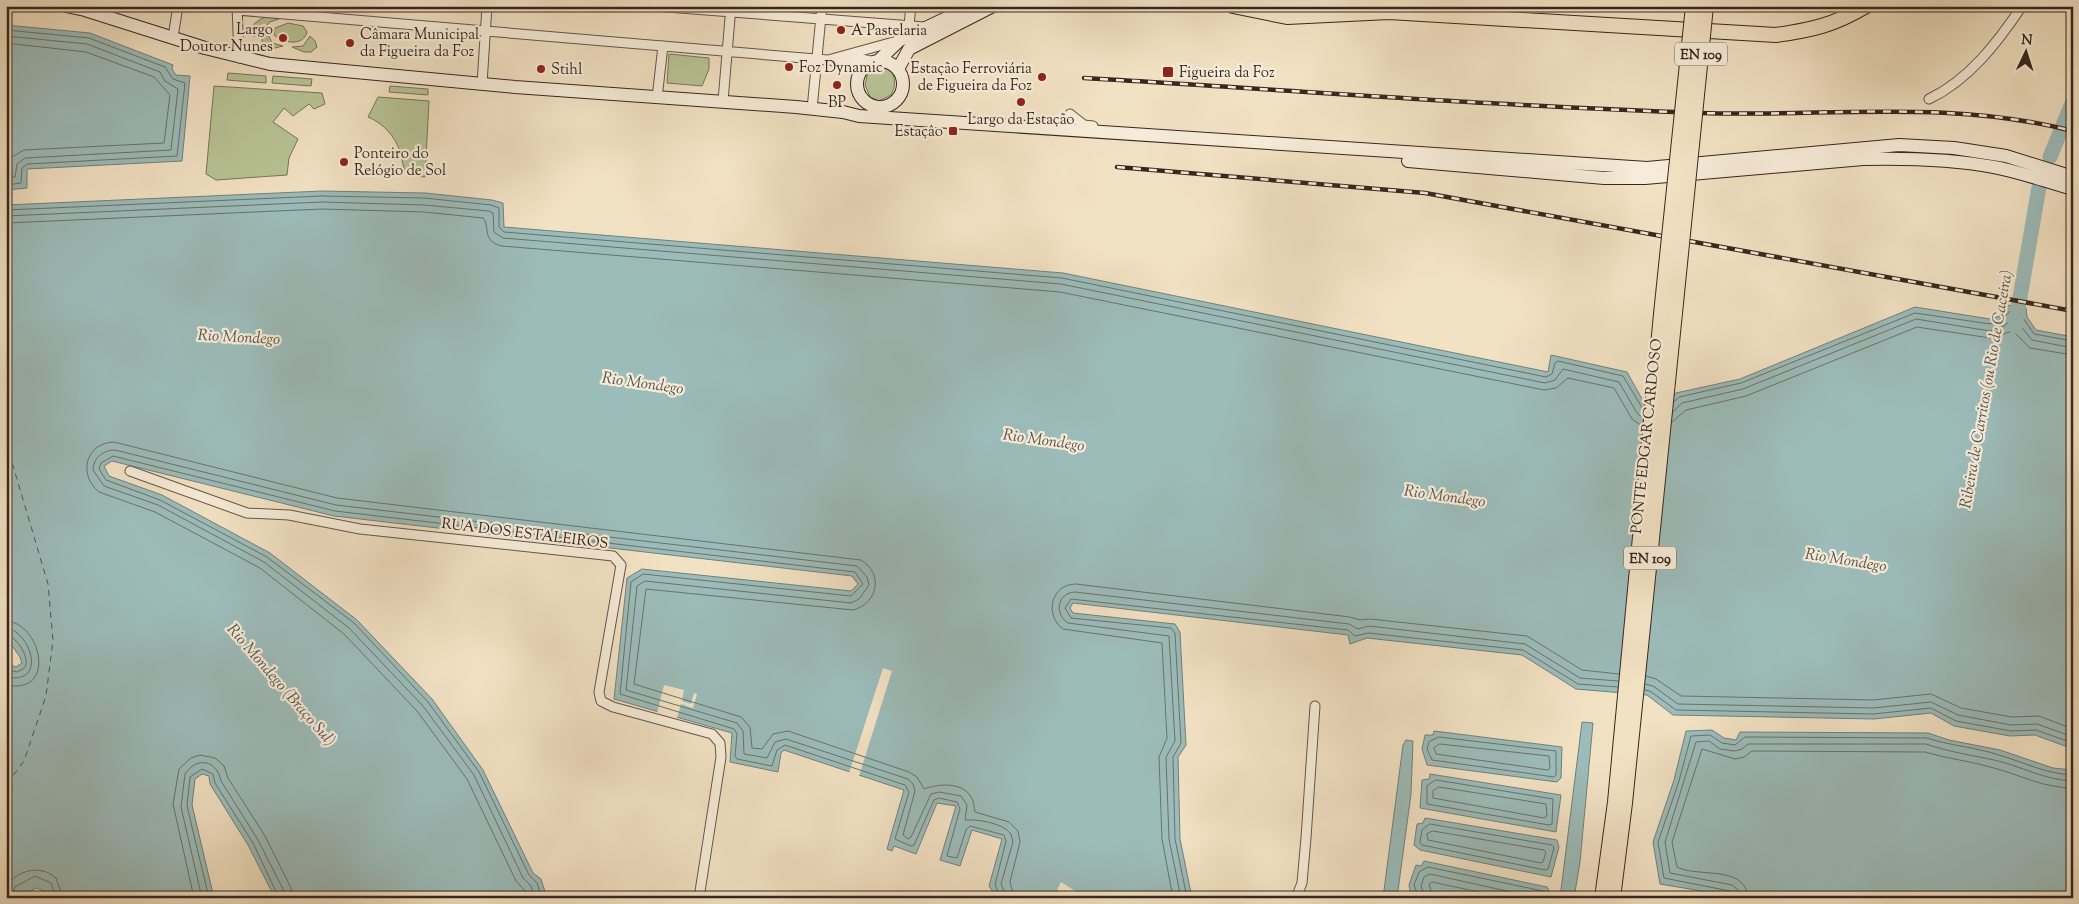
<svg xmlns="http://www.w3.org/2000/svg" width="2079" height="904" viewBox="0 0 2079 904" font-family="'Sorts Mill Goudy',serif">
<rect width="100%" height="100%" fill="#f2e2c4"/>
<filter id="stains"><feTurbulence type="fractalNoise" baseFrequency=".004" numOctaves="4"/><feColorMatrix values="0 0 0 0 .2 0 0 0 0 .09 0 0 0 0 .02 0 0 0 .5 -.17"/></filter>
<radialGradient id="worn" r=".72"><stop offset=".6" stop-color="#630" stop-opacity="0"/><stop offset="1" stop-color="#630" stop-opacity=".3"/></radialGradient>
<path fill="#b8c496" stroke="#77765a" d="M268,17L279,19L270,22L254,37V24L262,18Z
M288,23L303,26L307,32C303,47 283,43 274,35L275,28Z
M266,30L272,43L283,46L271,49L262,45V33Z
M310,36L315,41L317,47L311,52H304L292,47L303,46Z
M669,54L709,58V69L702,86L667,83Z
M879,65C895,67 898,83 891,95L879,101L870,97L865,85L868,72Z
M228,73L266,76V83L227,80Z
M273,76L312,79L311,86L272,83Z
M214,86L322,93L325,104L314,109L309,104L293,116L284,108L273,122L298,139L289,158L287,175L216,180L206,174Z
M390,86L428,89V95L389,92Z
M378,97L429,101L425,177L408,175C402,168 403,161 400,152C396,137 383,123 368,117Z"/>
<path fill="#9cbcba" stroke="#73807c" d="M6,25L90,33L173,65L172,69L176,75L190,76L182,161L27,169V188L6,190Z
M322,191L425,193L492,200L503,203L504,227L1063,273L1548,372L1551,355L1627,372L1647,408L1662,407L1676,393L1740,379L1915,307L1990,319L2000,316L2007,305L2026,308L2027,317L2036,330L2073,337V749L2035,735L2010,736L1954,726L1931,713L1874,719L1673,715L1647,695L1576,689L1522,655L1367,638L1350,644L1348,635L1073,603L1070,608L1073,613L1175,624L1180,632L1186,745L1178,757L1180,839L1192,898H997L989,886L1002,839L972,830L960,866L940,860L956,806L937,803L916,854L894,846L892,851L887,849L904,790L784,750L781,753L778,772L730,762L732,733L614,699L627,578L642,569L851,591L858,584L852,576L334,516L112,461L104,466L109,476L162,495L270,553L357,620L432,699L483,770L533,873L541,879L547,898H275L248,845L210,784L209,776L202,774L195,779L192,805L214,898H45L42,890L36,888L19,898H6V663L16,667L22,663L20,657L6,637V205Z
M1582,722L1593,723L1580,862L1574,898H1560Z
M1712,730L1724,738L1736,740L1740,732L1928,733L1949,740L2000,750L2053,768L2073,770V898H1743L1660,884L1653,842L1674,780L1686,731Z
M1434,731L1562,747L1561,778L1557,782L1427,765L1422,749L1425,735H1433Z
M1406,740L1413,741L1411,794L1397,898H1383L1403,745Z
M1430,774L1561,795L1556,832L1420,808L1422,780L1429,779Z
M1425,818L1557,840L1559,847L1551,877L1420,850L1414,845L1417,824L1423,823Z
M1424,861L1547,887L1550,893L1549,898H1424L1411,895L1409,885L1416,865L1421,866Z"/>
<path fill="#f2e2c4" d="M883,668L892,671L859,776L849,773Z
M664,685L684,690L682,701L691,704L694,693L697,694L693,708L681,704L677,718L657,713Z
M1061,882L1086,898H1070L1057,890Z"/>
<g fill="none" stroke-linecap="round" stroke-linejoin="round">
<path stroke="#69726c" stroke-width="1" d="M6,30L89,38L165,67L173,79L185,83L177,156L27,164L22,168L21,183L6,185
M6,36L87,44L160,72L165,81L178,89L171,150L25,158L17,164L15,177L6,178
M6,43L86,52L154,77L170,95L164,143L24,150L12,157L6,171
M6,210L322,196L424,198L491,205L499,208V227L504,232L1062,278L1546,377L1552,374L1555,363L1558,361L1623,376L1644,411
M6,216L322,202L424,205L489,211L493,213L494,232L503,238L1061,284L1545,383L1555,380L1563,369L1619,382L1637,413L1643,418
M6,223L322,209L424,212L483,218C491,228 481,241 502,246L1060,292L1544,390L1556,388L1568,378L1614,388L1632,419L1642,426
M1674,402L1679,397L1741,383L1915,313L1990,324L2002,320L2010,311L2019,312L2034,334L2073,341
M1673,412L1682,403L1743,389L1916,319L1990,331L2004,326L2014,318L2032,340L2073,348
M1672,422L1686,410L1746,396L1917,327L1990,338L2013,331L2030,348L2073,355
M6,621C41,622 58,696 6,685
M6,628C30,630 49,686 6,677
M6,634C15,636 28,654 26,664C26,668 21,670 17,672L6,670
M1646,676L1656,679L1681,696L1873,700L1931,694L1961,708L2012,717L2039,716L2073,729
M1645,684L1653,686L1678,704L1873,708L1931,702L1958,715L2011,725L2037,724L2073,737
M1645,690L1650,691L1676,710L1873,714L1931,708L1956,721L2011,731L2036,730L2073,743
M1439,737L1556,751V775L1554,777L1432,760L1427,749L1429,742Z
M1440,744L1549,756L1550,768L1548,770L1436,754L1434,748Z
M1436,780L1553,799L1552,824L1549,825L1427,804V786Z
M1439,787L1546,804L1547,816L1544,818L1433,798V791Z
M1430,824L1552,845L1554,848L1548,869L1545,870L1422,845L1420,842L1422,830Z
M1433,831L1544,850L1546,852L1543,862L1541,863L1428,840L1427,834Z
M6,886C18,870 40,864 56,878L63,898
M11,898L15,887L35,876L51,883L56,898
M194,898L173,804L179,769L191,758L200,755L215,758L224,766L228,778L265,836L291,888L293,898
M202,898L181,807L185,774C197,756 217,760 221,781L258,840L284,891L285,898
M209,898L187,806L190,777L202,769L213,774L215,783L253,843L279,898
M527,898L525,891L516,881L467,779L417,711L344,634L260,568L155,512L99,492C78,475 85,443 114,442L337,498L861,560C883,573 879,603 853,610L646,589L634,684L741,717L750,727L752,748L762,749L773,734L788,731L909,772L917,777L924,789C937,784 962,781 971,797C974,801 974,807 975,812L1009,822L1018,831L1020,842L1010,882L1014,898
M535,898L531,886L523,878L474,775L423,706L349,628L264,562L158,505L104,486L93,470C93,458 103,450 115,450L336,505L857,566L867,577L869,585L859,599L851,603L645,581L637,586L626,690L737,723L743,731L744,754L767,758L775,742L786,739L908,779L913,784L915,791L903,835L908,839L911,837L931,794L939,792L961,796L967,805L965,820C978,819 1003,823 1011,834L1013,842L1001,884L1007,898
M542,898L537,883L529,875L479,772L428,702L354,623L267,557L160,500L106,480L99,469L101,463L113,456L335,511L855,572L863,584L851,596L643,574L631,582L620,694L734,729L737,734L735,756L737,759L772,766L777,750L785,745L905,785L909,792L895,839L911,846L914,845L934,800L939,798L957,802L960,809L947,856L957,858L966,830L970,826L1004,835L1006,841L995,885L1001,898
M1173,898L1162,839L1159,757L1167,738L1162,643L1063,629C1044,615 1051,584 1076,584L1350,617L1360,620L1370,619L1527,636L1582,670L1619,674
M1181,898L1169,839L1166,757L1175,741L1169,636L1068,623C1054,614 1057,593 1075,592L1349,624L1358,629L1369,626L1525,644L1580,678L1618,681
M1187,898L1175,839L1173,757L1181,743L1175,633L1171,628L1071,618L1065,608L1071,599L1348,630L1355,636L1368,633L1523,650L1578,684L1618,687
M1419,898L1414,885L1419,872L1428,867L1543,891L1544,898
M1425,898L1421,886L1424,877L1430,874L1538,898
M1433,898L1429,884L1432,882L1507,898
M1734,898L1730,891L1664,878L1658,842L1679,781L1691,736L1710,735L1722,743L1735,745L1745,737L1927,738C1951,746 1975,747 1999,755C2023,762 2046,774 2073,775
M1740,898L1738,890L1732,885L1670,873L1665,842L1696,742L1709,741L1720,749L1735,751L1742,749L1748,744H1926C1949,752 1971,755 1994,760C2021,766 2044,780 2073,781
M1748,898C1746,864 1697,878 1677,867L1672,842L1702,749L1735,759L1744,757L1752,751L1925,752C1948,759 1971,761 1994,768C2020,775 2044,788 2073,788"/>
<path stroke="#9cbcba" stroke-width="15" d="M2050,157L2073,101
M2015,326L2039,187"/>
<path stroke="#55544d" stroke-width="1" stroke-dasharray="6 5" stroke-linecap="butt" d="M6,442L48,584L53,640L46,696L24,761L6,785"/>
<g stroke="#655648" stroke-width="11">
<path id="street" d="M237,6L239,58
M654,6L925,27
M237,10L828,60L897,41
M909,25L911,6
M173,37L178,6
M849,56L870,61
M833,61L852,64L862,69
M482,84L487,6
M657,98L663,46
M1929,99C1969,80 1998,42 2022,6
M723,101L731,6
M812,109L822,6
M1070,114L1084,125L1093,126
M130,471L247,513L289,515L360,529L613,556L621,565L599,692L601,701L613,707L712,734L720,743L721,757L699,898
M1296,898L1302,883L1306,838L1315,706"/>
</g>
<g stroke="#36271e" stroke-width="14">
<path id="secondary" d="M66,6L85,10L205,48L270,64L515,87L796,107L843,112L859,116L1647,168L1899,145L1954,148L2006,156L2073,177
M879,60L900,40L972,6
M857 84a23 23 0 1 1 46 0a23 23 0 1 1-46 0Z
M898,69L909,49L993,6
M1408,161L1604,178H1645L1863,159C1907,158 1951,159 1994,167C2021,172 2047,182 2073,189"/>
</g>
<g stroke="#36271e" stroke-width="16">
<path id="primary" d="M1233,6L1287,17L1389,12L1776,35C1812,30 1834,25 1866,6
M1602,898L1615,802L1661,314
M1613,898L1625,803L1675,313"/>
</g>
<use href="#street" stroke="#f7ecd9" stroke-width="9"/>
<use href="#secondary" stroke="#f7ecd9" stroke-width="12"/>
<use href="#primary" stroke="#f2e2c4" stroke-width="14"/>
<g stroke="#36271e" stroke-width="4.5">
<path id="rail" d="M1084,78C1290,90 1495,106 1701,113C1828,117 1946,99 2073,131
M1117,167L1425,193L2073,311"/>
</g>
<use href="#rail" stroke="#f7ecd9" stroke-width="2.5" stroke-dasharray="8" stroke-linecap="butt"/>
<g stroke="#36271e" stroke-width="16" stroke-linecap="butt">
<path id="primary-bridge" d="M1675,313L1706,6
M1661,314L1693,6"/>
</g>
<use href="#primary-bridge" stroke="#f2e2c4" stroke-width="14"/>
</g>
<g fill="#8f2418" stroke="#f7ecd9" stroke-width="2">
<circle cx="841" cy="30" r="5"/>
<circle cx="283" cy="38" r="5"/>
<circle cx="350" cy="43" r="5"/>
<circle cx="789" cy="67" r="5"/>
<circle cx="541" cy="69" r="5"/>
<rect x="1162" y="66" width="12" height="12" rx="2.5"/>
<circle cx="1042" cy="77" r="5"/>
<circle cx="837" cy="85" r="5"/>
<circle cx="1021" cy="102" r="5"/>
<rect x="948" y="126" width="10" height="10" rx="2.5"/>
<circle cx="344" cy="162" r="5"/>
</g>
<g text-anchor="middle" stroke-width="4.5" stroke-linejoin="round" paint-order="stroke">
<g fill="#f7ecd9" stroke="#706256" stroke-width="1">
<rect x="1675" y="42.5" width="52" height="23" rx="4"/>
<rect x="1624" y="546.5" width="52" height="23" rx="4"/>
</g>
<g font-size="14" font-weight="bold" fill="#36271e">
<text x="1701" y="59">EN 109</text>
<text x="1650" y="563">EN 109</text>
</g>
<g font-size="15" fill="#36271e" stroke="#f7ecd9" text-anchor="start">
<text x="273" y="34" text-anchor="end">Largo<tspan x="273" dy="17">Doutor Nunes</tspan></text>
<text x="851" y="35">A Pastelaria</text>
<text x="360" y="39">Câmara Municipal<tspan x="360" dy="17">da Figueira da Foz</tspan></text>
<text x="799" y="72">Foz Dynamic</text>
<text x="1032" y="73" text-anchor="end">Estação Ferroviária<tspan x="1032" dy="17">de Figueira da Foz</tspan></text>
<text x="551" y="74">Stihl</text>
<text x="1179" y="77">Figueira da Foz</text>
<text x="837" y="107" text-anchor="middle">BP</text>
<text x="1021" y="124" text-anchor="middle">Largo da Estação</text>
<text x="943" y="136" text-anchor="end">Estaçâo</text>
<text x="354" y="158">Ponteiro do<tspan x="354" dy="17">Relógio de Sol</tspan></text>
</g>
<g font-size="15" fill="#36271e" stroke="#f7ecd9">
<text transform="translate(1646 436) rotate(-84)" y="5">PONTE EDGAR CARDOSO</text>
<text transform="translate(525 533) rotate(7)" y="5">RUA DOS ESTALEIROS</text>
</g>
<g font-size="16" font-style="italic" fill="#55544d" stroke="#f7ecd9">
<text transform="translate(239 336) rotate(3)" y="6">Rio Mondego</text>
<text transform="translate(643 382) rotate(8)" y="6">Rio Mondego</text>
<text transform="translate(1985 389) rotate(-80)" y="6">Ribeira de Carritos (ou Rio de Caceira)</text>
<text transform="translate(1044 439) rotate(8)" y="6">Rio Mondego</text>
<text transform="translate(1445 495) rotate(8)" y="6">Rio Mondego</text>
<text transform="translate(1846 559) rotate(9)" y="6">Rio Mondego</text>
<text transform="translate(282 684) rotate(49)" y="6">Rio Mondego (Braço Sul)</text>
</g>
</g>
<rect width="2079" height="904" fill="none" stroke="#f2e2c4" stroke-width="25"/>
<rect x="8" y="8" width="2064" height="889" fill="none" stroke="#36271e" stroke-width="2.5"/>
<rect x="12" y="12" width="2054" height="879" fill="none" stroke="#36271e"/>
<g transform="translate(2026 52) rotate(4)" stroke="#f7ecd9" stroke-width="4" paint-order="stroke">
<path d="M0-4L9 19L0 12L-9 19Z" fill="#36271e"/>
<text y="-8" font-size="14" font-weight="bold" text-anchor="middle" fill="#36271e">N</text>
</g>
<rect width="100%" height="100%" filter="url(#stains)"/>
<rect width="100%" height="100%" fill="url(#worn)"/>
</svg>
